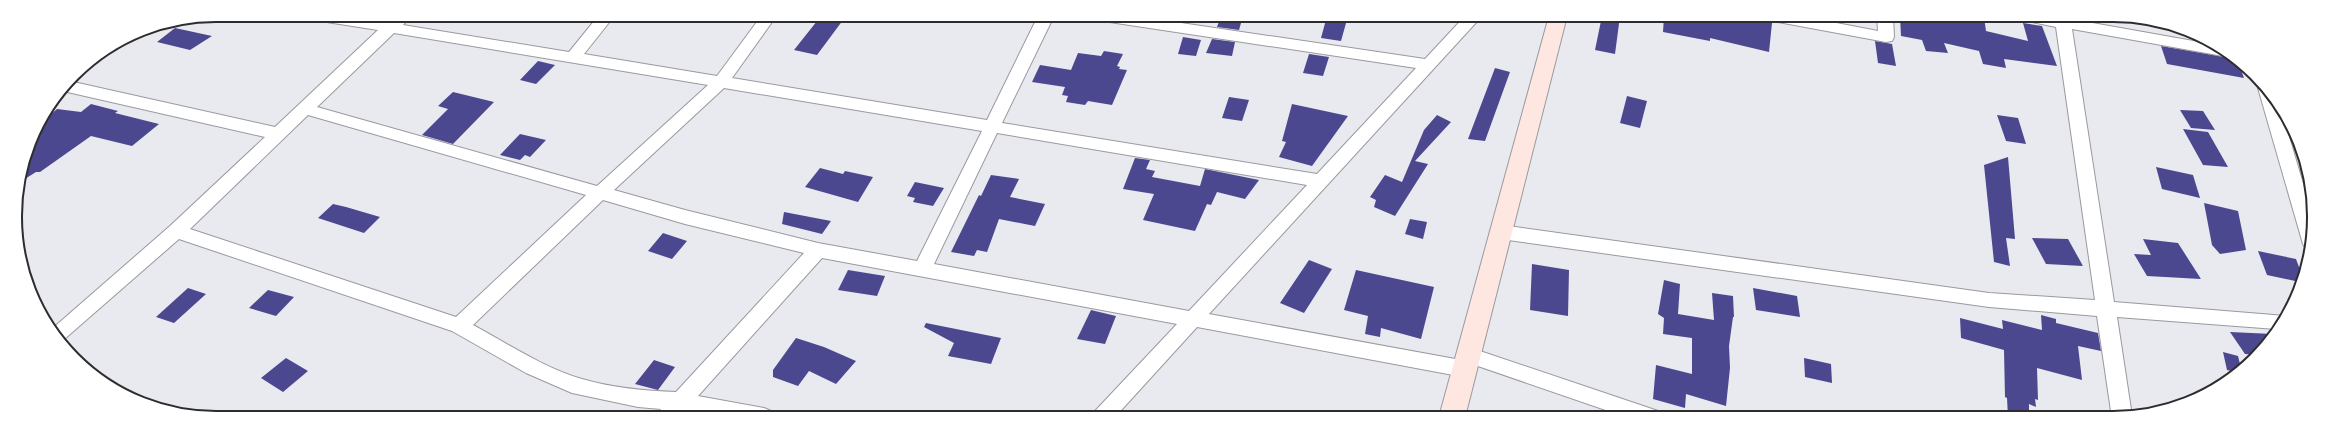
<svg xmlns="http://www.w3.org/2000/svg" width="2329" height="433" viewBox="0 0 2329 433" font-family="'Public Sans',sans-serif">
<rect width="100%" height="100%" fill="#e9e9f0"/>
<path fill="#4c488f" d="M821,16H846L817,55L794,50Z
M1221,16H1243L1239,30L1217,27Z
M1327,16H1348L1341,41L1321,38Z
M1602,16H1620L1615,54L1595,50Z
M1664,16L1703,22L1704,18L1726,22V16H1752L1767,19L1772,23L1769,52L1710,38V41L1663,32Z
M1900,16L1984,17L1986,31L2028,41L2023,23L2042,26L2057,66L2004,59L2006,68L1983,64L1979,51L1944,43L1948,53L1926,51L1922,40L1901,36Z
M175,28L212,36L190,50L157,42Z
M1183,37L1201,40L1196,56L1178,54Z
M1212,39L1235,42L1232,56L1206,53Z
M1875,41L1892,44L1896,66L1878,63Z
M2161,46L2231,58L2239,64L2244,78L2167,64Z
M1104,51L1123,54L1117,66L1120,67L1119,69L1127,70L1112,105L1088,101L1085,105L1066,102L1068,96L1062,95L1065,87L1032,82L1040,65L1071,70L1078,53L1101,56Z
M1309,54L1329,57L1323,76L1303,73Z
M538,61L555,65L536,84L520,80Z
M1495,68L1510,72L1485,141L1468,139Z
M453,92L494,102L453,144L422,135L448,109L438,106Z
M1627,96L1647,101L1640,128L1620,123Z
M1229,97L1249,100L1242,121L1222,118Z
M91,104L118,111L115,113L159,124L132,146L91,136L40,172H36L20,182L30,139L42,122L57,109L81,112Z
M1292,104L1348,116L1312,166L1279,157L1286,142L1282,141Z
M2180,110L2203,111L2215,130L2191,128Z
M1437,115L1451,122L1415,161L1428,164L1395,216L1374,207L1376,200L1370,197L1385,175L1402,182L1424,130Z
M1997,115L2018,118L2026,144L2006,141Z
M2183,129L2208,132L2228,167L2203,165Z
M520,134L546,140L530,157L525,155L520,160L500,155Z
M2008,157L2015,239L2006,238L2010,266L1994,262L1984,165Z
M1135,158L1150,160L1146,169L1155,171L1152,177L1200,186L1205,169L1259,180L1245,199L1217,192L1211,205L1207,204L1195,231L1143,220L1154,194L1123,189Z
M2156,167L2193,175L2200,198L2162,189Z
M820,168L843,174L845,171L873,177L858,202L805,187Z
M991,175L1019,179L1010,197L1045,204L1035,226L999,219L987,252L977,250L974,256L951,252L979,195L981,196Z
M915,182L944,188L933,206L913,202L915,198L907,196Z
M2204,203L2238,211L2246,250L2220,254L2212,245Z
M333,204L346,207L380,217L364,233L318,218Z
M784,212L831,221L822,234L782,224Z
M1410,219L1427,222L1423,239L1405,234Z
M663,233L687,241L672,259L648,251Z
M2032,238L2068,239L2083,266L2046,264Z
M2143,239L2178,243L2201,279L2147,276L2134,254L2151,255Z
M2258,251L2296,259L2302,275L2300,282L2267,275Z
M1309,260L1332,269L1304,313L1280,303Z
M1532,264L1569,270L1568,316L1530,310Z
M848,270L885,276L877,296L838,290Z
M1356,270L1434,287L1421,339L1381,328L1380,337L1365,334L1368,316L1344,310Z
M1664,280L1680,284L1678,314L1714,320L1712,293L1733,296L1734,317H1733L1729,346L1730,368L1726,406L1686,394L1685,408L1653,399L1656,365L1692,374V338L1663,334L1664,318L1658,314Z
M188,288L206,294L174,323L156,317Z
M1753,288L1797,296L1800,317L1756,310Z
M268,290L294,297L276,316L249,308Z
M1091,310L1116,316L1105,344L1077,339Z
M2041,315L2056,319V323L2098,333L2101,351L2078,346L2082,380L2037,368L2038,400L2035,399L2036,407L2029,404V417H2008L2007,398L2005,397L2004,350L1961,338L1960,318L2003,329L2002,320L2042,330Z
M926,323L1001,338L991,364L948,356L954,343L924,327Z
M2230,332L2273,334L2258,355L2245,354Z
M796,338L824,347L856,361L836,384L809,371L798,386L773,377V370Z
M2223,352L2238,356L2241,368L2236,372L2227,370Z
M286,358L308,371L283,392L261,378Z
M1804,358L1831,364L1832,383L1805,377Z
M654,360L675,367L658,390L635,384Z"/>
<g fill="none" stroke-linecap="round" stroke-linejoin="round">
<g stroke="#99999f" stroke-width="2">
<path id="minor" d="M306,15H344L387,22L395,15H412L403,25L569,52L599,15H615L584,54L717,76L762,15H777L732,78L987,120L1038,16H1054L1002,123L1317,174L1416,68L1103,21L1098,19L1095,16H1134L1425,59L1465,16H1482L1209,314L1461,360L1458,355L1461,349L1468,347L1658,411L1661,417H1626L1472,364L1474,369L1471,375L1464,377L1197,327L1115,417H1092L1095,411L1177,324L822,258L698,396L764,408L771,411L774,417H718L685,410L679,417H656L661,409L638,407L572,393L526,373L452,331L179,239L61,342L53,328L170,226L265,137L63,91L69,81L275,127L378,30L314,20L309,18ZM394,33L708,85L597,186L317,107ZM724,88L982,131L917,261L818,243L685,210L614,190ZM308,115L586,195L456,317L190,229ZM997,133L1307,185L1189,311L934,264ZM603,200L685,224L804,253L676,392C645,391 613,388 582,379C544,368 508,344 473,325Z
M1765,16H1800L1878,31L1877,16H1893L1894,37L1892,41L1886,42L1772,21Z
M2020,17H2069L2070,19L2216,45L2228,55L2223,56L2072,29L2114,302L2286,316L2276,329L2117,317L2132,416L2112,418L2097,316L1989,307L1501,239L1495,237L1492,232L1495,227L1501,225L1989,293L2095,300L2056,27L2023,20Z
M2260,84L2272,94L2282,113L2310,207L2312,243L2310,250L2306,249L2303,244L2258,88Z"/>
</g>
<g stroke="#99999f" stroke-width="2">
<path id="secondary" d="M1549,16H1567L1465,417H1439Z"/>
</g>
<use href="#minor" fill="#fff" fill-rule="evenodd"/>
<use href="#secondary" fill="#ffe7e1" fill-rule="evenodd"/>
</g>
<path d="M0 0H2329V433H0ZM216 22H2113A194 194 0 0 1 2307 216V217A194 194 0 0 1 2113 411H216A194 194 0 0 1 22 217V216A194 194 0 0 1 216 22Z" fill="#fff" fill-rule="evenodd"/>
<path fill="none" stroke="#2d2d30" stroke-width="2" d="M216 22H2113A194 194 0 0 1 2307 216V217A194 194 0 0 1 2113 411H216A194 194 0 0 1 22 217V216A194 194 0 0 1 216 22Z"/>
</svg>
